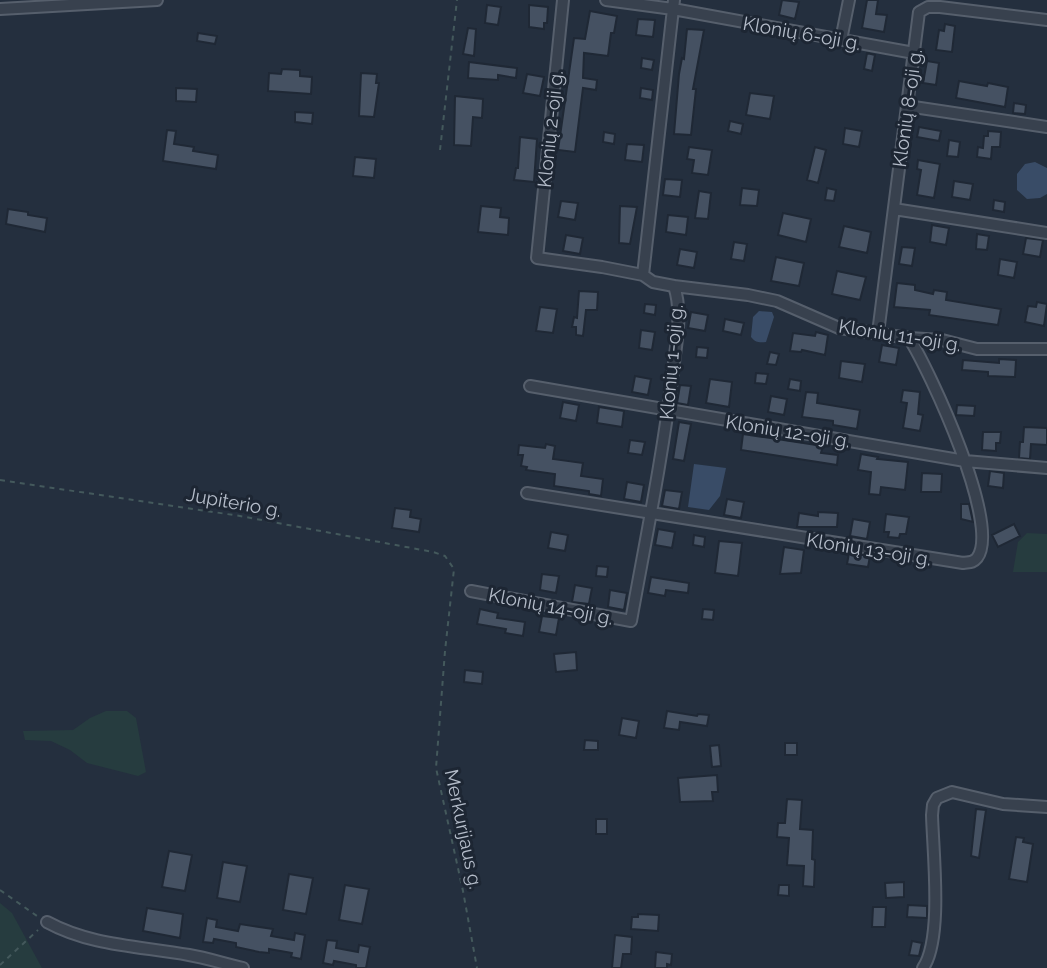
<svg xmlns="http://www.w3.org/2000/svg" width="1047" height="968" viewBox="0 0 1047 968" font-family="Raleway,sans-serif">
<rect width="100%" height="100%" fill="#242f3e"/>
<path fill="#263c3f" d="M1027,533L1047,534V572H1013L1018,542Z
M106,711H127L136,718L146,772L138,776L87,763L70,750L51,741L25,740L23,731L73,730L90,718Z
M0,903L12,913L42,968H0Z"/>
<path fill="#394c67" d="M1035,162L1047,168V194L1040,198L1027,199L1017,190V174L1025,164Z
M759,311L772,312L774,317L766,342C759,343 755,342 751,337L753,317Z
M694,464L726,468L720,496L709,510L688,507Z"/>
<path fill="#455162" stroke="#1f2835" stroke-width="2" d="M782,0L799,2L795,19L779,15Z
M867,0H878L876,14L887,15L884,32L862,28Z
M487,5L501,7L498,25L485,23Z
M529,5L548,7L547,23H544V29L529,27Z
M590,11L617,16L614,33H611L608,56L584,53L583,78L597,80L596,90L583,88L575,152L558,150L574,38L585,39Z
M638,19L655,20L653,37L636,35Z
M945,24L955,26L952,52L936,50L939,30L944,31Z
M468,28L476,29L474,56L463,54Z
M687,29L704,30L693,89H696L691,135L674,134L679,74L682,58L684,59Z
M198,33L217,36L215,44L197,41Z
M867,53L875,55L872,71L864,69Z
M642,58L654,60L652,70L641,68Z
M927,61L939,63L936,85L923,83Z
M469,62L517,68L516,78L498,75V80L468,78Z
M282,69L300,70V76L312,77L311,94L268,91L269,73L281,74Z
M361,73L377,74L376,83H379L374,117L359,116Z
M527,74L544,77L540,96L523,93Z
M959,81L987,86L988,83L1008,87L1005,107L956,98Z
M176,88L197,89L196,102L176,101Z
M641,88L653,90L652,100L640,98Z
M750,93L774,96L770,119L746,115Z
M455,96L483,99L482,118L473,117L471,146L454,145Z
M1014,103L1026,105L1025,114L1013,113Z
M295,112L313,113L312,124L295,122Z
M730,121L743,124L741,134L728,131Z
M919,127L941,131L939,141L917,137Z
M845,128L862,131L859,147L843,144Z
M167,130L176,131L174,144L194,147L193,151L218,155L216,169L163,161Z
M988,131L1001,132L1000,147H992L991,159L977,157L978,147L983,148L984,136H988Z
M604,132L615,134L614,144L603,142Z
M520,137L537,139L534,182L514,180L516,168H518Z
M949,140L960,142L958,157L947,156Z
M627,144L644,145L642,162L625,160Z
M689,147L712,150L708,175L692,173L694,160L687,159Z
M815,147L826,150L818,183L807,180Z
M355,157L376,159L374,178L353,176Z
M918,160L940,164L934,198L917,195L921,170L917,169Z
M665,179L682,180L680,197L663,195Z
M954,181L973,184L970,200L952,197Z
M742,188L759,190L757,206L740,205Z
M827,188L836,190L834,201L825,200Z
M699,191L711,193L708,219L695,218Z
M994,200L1005,202L1004,212L993,210Z
M561,201L578,203L575,220L558,217Z
M481,206L501,208L500,217L509,218L508,235L478,232Z
M620,206L637,207L630,244L619,243Z
M8,209L28,212V215L47,218L45,232L6,224Z
M783,213L811,219L806,242L778,235Z
M668,215L688,217L686,235L666,232Z
M932,225L949,228L946,245L930,242Z
M844,226L871,232L867,253L839,247Z
M977,234L989,236L987,250L976,249Z
M566,235L583,238L580,254L563,251Z
M1026,238L1043,240L1040,257L1023,254Z
M734,242L747,244L744,261L731,259Z
M902,247L915,248L912,266L899,264Z
M680,249L697,252L694,268L677,265Z
M776,257L804,263L799,286L771,281Z
M1000,259L1017,262L1014,278L998,275Z
M837,271L866,277L860,300L832,294Z
M897,283L915,285V290L933,294L934,290L947,292L946,300L1001,309L998,325L929,315L930,310L894,307Z
M579,291L598,292L597,310H586L583,336L576,335V327H572L574,317L577,318Z
M1037,302L1047,304L1044,326L1025,322L1028,306L1036,307Z
M645,304L656,305L655,315L644,313Z
M540,307L557,309L553,333L536,331Z
M691,312L708,315L705,331L688,328Z
M725,319L744,323L741,335L723,331Z
M641,330L655,332L652,350L639,348Z
M816,332L828,335L825,355L802,350L801,352L790,351L793,333L815,336Z
M882,345L899,348L896,365L879,362Z
M697,347L708,348L707,358L696,357Z
M770,352L779,354L776,365L767,364Z
M999,359L1016,360L1015,377L988,376V372L962,370L963,360L999,363Z
M841,361L865,364L862,382L839,378Z
M756,373L768,374L766,384L755,383Z
M635,376L651,379L648,395L632,392Z
M710,379L732,382L729,407L706,403Z
M790,379L801,381L800,391L788,389Z
M680,385L691,386L688,405L677,403Z
M903,390L920,392L918,414L923,415L920,431L903,428L907,403L901,402Z
M806,392L818,393L817,403L860,410L857,429L833,425V421L802,417Z
M771,396L787,399L784,415L768,412Z
M563,402L579,405L576,421L560,418Z
M957,405L975,406L974,416L956,415Z
M599,407L624,411L622,427L597,423Z
M679,422L691,424L684,461L673,459Z
M1024,427L1047,428V445L1031,444L1030,459L1019,458L1020,442H1023Z
M983,432H1001L1000,443H996V451L982,450Z
M743,434L823,446L821,453L838,455L837,465L741,450Z
M630,440L645,442L642,455L628,453Z
M546,444L555,446L553,459L583,463L581,476L603,479L601,496L589,494V491L554,486L555,474L526,470L527,467L521,466L523,455H518L519,445L545,448Z
M861,454L878,457L877,459L908,462L905,490L881,487L880,495L869,494L871,472L858,470Z
M990,471L1004,473L1003,488L988,486Z
M922,473L942,474L941,492H921Z
M627,482L644,485L641,502L624,499Z
M665,490L682,492L679,509L662,506Z
M727,499L744,502L741,518L724,515Z
M961,504H969L973,522L961,519Z
M395,508L411,510L410,517L421,519L419,532L392,528Z
M818,512L838,513L837,527H797L799,513L818,516Z
M886,514L909,517L906,534H900L899,538L888,537L889,532H884Z
M853,519L870,522L867,539L850,536Z
M1014,524L1020,536L998,547L992,535Z
M658,529L675,532L672,548L655,545Z
M551,532L568,535L565,551L548,548Z
M694,535L705,537L704,547L693,545Z
M719,541L742,543L738,576L715,573Z
M784,547L804,550L801,573L780,574Z
M849,553L870,556L868,567L847,564Z
M597,566L608,567L607,577L596,576Z
M542,574L559,576L556,593L540,590Z
M651,577L689,583L688,593L666,590L665,596L648,593Z
M575,585L592,588L589,604L572,602Z
M610,590L627,593L624,610L608,607Z
M480,609L498,613L497,618L525,622L523,636L505,633L506,629L477,624Z
M703,609L714,610L713,620L702,619Z
M542,616L559,618L556,635L539,632Z
M576,652L577,670L556,672L554,654Z
M465,670L483,672L482,684L464,682Z
M667,711L697,716L698,714L709,715L707,726L680,722L679,730L664,728Z
M622,718L639,721L636,738L619,735Z
M585,740L598,741V750H584Z
M785,743H797V755H785Z
M719,745L721,766L712,767L710,746Z
M717,775L718,792H712L713,801L680,802L678,778Z
M787,799L802,800L800,829L813,830L812,859L815,860L814,887L803,886L804,866L787,865L789,838L777,837L778,823H785Z
M976,809L986,810L979,858L971,856Z
M596,819H607V834H596Z
M1016,837L1024,838L1023,842L1033,844L1027,882L1009,879Z
M169,851L192,855L185,891L162,887Z
M223,862L247,866L240,902L217,898Z
M289,874L313,878L306,914L283,910Z
M904,882V897L886,898L885,883Z
M345,885L369,889L362,924L339,920Z
M779,885H789V896L778,895Z
M908,905L927,906V918L907,917Z
M873,907H886L885,927H872Z
M147,908L183,914L180,938L143,931Z
M638,914L659,915L658,931L631,929L632,917H638Z
M207,918L217,920L216,927L238,931L240,924L273,929L271,936L294,940L295,933L305,935L301,959L291,957L292,953L269,949V953L259,952L236,947V943L214,939L213,943L203,942Z
M615,935L632,937L631,954H623L621,968H612Z
M327,940L337,941L336,948L358,952L359,945L370,947L366,968H356V965L334,961L333,965L323,963Z
M912,941L922,943L919,956L909,955Z
M656,952L672,954L671,965L667,964V968H655Z"/>
<g fill="none" stroke-linecap="round" stroke-linejoin="round">
<g stroke="#565f6c" stroke-width="14">
<path id="minor" d="M563,0L537,258L602,267L643,275
M606,0L673,9L914,53
M0,9L157,0
M841,40L849,0
M907,106L1047,127
M894,209L1047,233
M674,286L748,295L777,301L839,328L909,338L942,340L977,349H1047
M878,333L919,12L928,7H940L1047,20
M530,386L965,461L1047,468
M527,493L963,563C969,562 973,563 977,558C1002,526 930,371 909,338
M471,591L631,621C646,538 663,455 673,371C676,343 683,313 674,286L653,282L643,275L674,0
M47,922C91,946 140,946 189,955C207,958 225,964 243,968
M923,968C943,939 933,853 932,815L933,805L937,798L952,792L1003,804L1047,807"/>
</g>
<path stroke="#44595c" stroke-width="2" stroke-dasharray="5 5" stroke-linecap="butt" d="M440,150L457,0
M0,480L240,516L433,552L445,556L454,569L445,651L436,768L463,891L477,968
M0,890L37,916
M0,965L38,930"/>
<use href="#minor" stroke="#38414e" stroke-width="10"/>
</g>
<g text-anchor="middle" stroke-width="6" stroke-linejoin="round" paint-order="stroke">
<g font-size="19" fill="#b4bcc9" stroke="#1d2633">
<text transform="translate(802 33) rotate(10)" y="7">Klonių 6-oji g.</text>
<text transform="translate(907 108) rotate(-82)" y="7">Klonių 8-oji g.</text>
<text transform="translate(550 129) rotate(-84)" y="7">Klonių 2-oji g.</text>
<text transform="translate(900 335) rotate(9)" y="7">Klonių 11-oji g.</text>
<text transform="translate(671 362) rotate(-85)" y="7">Klonių 1-oji g.</text>
<text transform="translate(788 431) rotate(9)" y="7">Klonių 12-oji g.</text>
<text transform="translate(234 502) rotate(10)" y="7">Jupiterio g.</text>
<text transform="translate(869 549) rotate(9)" y="7">Klonių 13-oji g.</text>
<text transform="translate(551 606) rotate(11)" y="7">Klonių 14-oji g.</text>
<text transform="translate(464 829) rotate(78)" y="7">Merkurijaus g.</text>
</g>
</g>
</svg>
